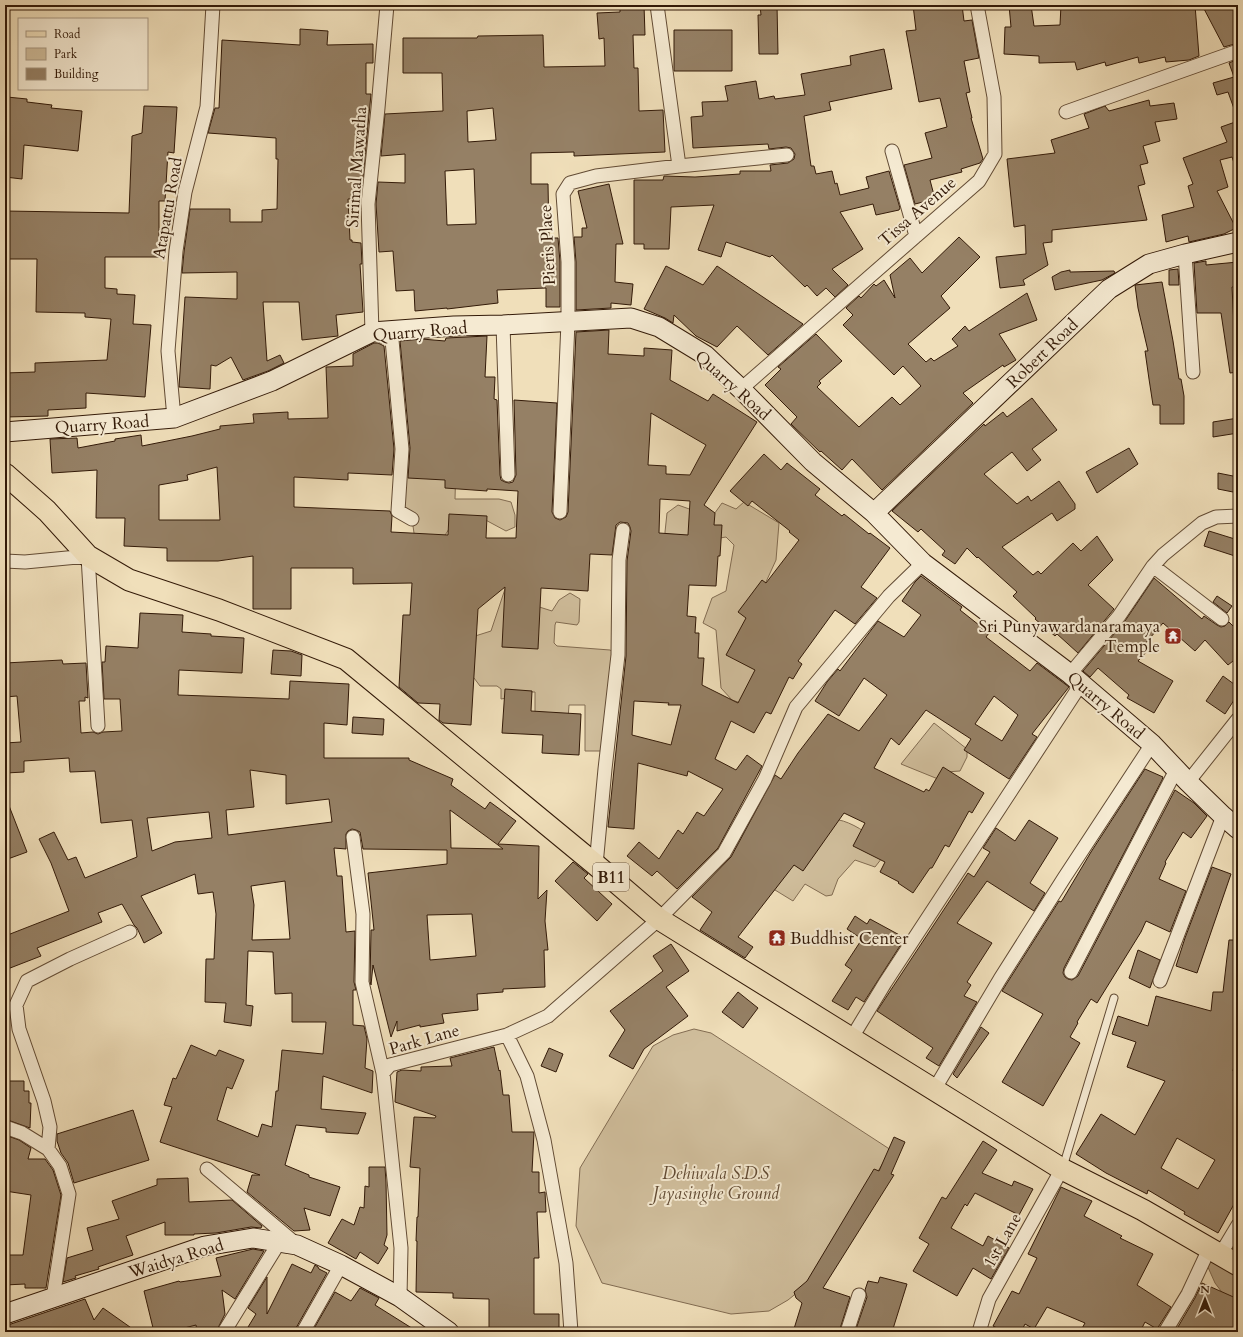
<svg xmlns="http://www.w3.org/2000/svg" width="1243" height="1337" viewBox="0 0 1243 1337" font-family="Cardo,serif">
<rect width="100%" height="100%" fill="#f0dfba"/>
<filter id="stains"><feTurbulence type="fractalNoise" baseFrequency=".005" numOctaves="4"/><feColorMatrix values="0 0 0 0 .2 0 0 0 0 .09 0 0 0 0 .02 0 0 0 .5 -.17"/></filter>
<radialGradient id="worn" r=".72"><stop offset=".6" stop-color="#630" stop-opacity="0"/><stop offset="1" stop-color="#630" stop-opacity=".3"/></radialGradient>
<path fill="#d0be9c" stroke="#826c52" d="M440,443L456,462L455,499H499L511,502L515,515V527L506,531L480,517L449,529L438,546L415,540L412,519L398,511L402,449Z
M744,502L779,523L776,560L750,617L775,639L747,705L732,700L721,688L716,630L703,623L712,598L726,591L734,545L726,537L696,542L666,552L665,532L667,513L678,505L712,517L722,503L736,509Z
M506,586L514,599L552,611L559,600L570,593L580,599L579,622L577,625L556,622L555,625L554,643L557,646L610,650L618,655L607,751H585V705H569L568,719H535V692H508L507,698L501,699V689L497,686H480L474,678L463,672L472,637L491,631Z
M934,723L967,749V757L960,771L946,772L938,779L901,764Z
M745,816L782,840L839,820C850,822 870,833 876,843C878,848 880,853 882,858L875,867L855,860L838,879L832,895L826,896L805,884L793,901L721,857Z
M694,1029L711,1033L891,1150L809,1283L788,1300L769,1311L731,1314L602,1283L576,1226L580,1168L653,1046L673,1035Z"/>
<path fill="#b09c7d" stroke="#7e684e" d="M1230,1231L1238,1239V1304L1227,1299L1215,1283L1207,1265L1218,1243Z"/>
<path fill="#958065" stroke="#331a08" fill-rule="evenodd" d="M644,5L645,35H633L634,68H638L639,111L663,110L665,152L574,156V152L531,153V184H548L549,238H558L560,262V307H546V288L497,290L498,303L447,309V308L415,311L414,290L396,291L393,251L379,252L376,204L378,182L405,183V154L381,156L385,114L443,111L442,73H403V38H477L478,36L543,35L544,67L605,66L604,38L599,39L597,13L620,12V6ZM493,108L496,140L468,142L467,111ZM474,169L476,224L447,225L445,171Z
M760,5H777L778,54H759L758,15H761Z
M913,5H962L964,21L972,20L979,58L964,61L970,92L966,93L972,118H971L983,159L980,163L961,169L962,172L930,180L935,199L915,204L904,165L932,158L925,133L947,127L940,98L919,102L906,31L916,30Z
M1009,5H1031L1034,26L1060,25L1061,5H1195L1199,56L1189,60L1166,62L1165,57L1139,63L1138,57L1106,66L1105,62L1077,70L1075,62L1039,63V56L1004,54L1005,27H1011Z
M1202,5H1238V43L1224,47Z
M300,29L328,31L327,45L373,44V63H366V94H371L361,199H348L350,240H352V242L361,243L362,264H360L363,312L336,315L338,336L302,340L299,302H263L267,361L280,355L284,363L268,371L243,380L231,357L216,366L211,365L210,389L179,387L185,297L237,299V272L182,273L184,252L190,209H230V222H262V210L277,209L278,159H276V138L208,133L215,108H219L222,40L300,45Z
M674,30H732V71H674Z
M884,49L892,89L829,102L831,110L804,116L811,166H814L816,174L832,171L835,184L837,183L840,195L869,188L866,177L889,171L900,208L899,210L876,215L873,204L840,212L863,249L832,269L848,285L835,297L826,288L817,296L807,285L805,287L772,255L770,257L726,242L721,257L698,250L714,205L671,207L669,249H644V244H634V180H663L664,176L695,177L740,174V171H771L770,165L788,163L794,159L795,154L791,148L786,147L769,149L768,144L693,148L691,117L703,116L702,102L728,101L725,86L756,81L759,99L774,96L775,99L805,95L801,74L851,65L850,56Z
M1238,59V116L1237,117L1228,92L1217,95L1213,83L1234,77L1229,63Z
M7,97L27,99V102L52,105L51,108L82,111L78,151L24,145L22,179L5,177V125Z
M1149,100L1150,106L1174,103L1177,119L1155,122L1160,141L1143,146L1148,163L1140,165L1145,184L1138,186L1147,220L1052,230V242L1043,243L1048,265L1023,280L1025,285L1000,288L996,257L1026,254L1025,225L1014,227L1007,159L1055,153L1051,140L1089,128L1084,114L1105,106L1109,111Z
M144,106L177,107L174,153L168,152L165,201H159V257H105V288L117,289V294L135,295L133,324L151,325L145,397L86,393V408L48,410V416L5,417V373L35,372V363L107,360L111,319L85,317V313L36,312L37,259H5V211L129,213L132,136L142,133Z
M1238,121V168L1236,169L1232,157L1220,160L1228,187L1217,191L1236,228L1224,234L1189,242L1188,236L1166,242L1162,215L1194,207L1188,186L1193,184L1183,158L1227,142L1221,127Z
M609,184L623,244H616L615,282L633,284L631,305L611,303V308L576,310V262L574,237H582V228H587L578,191Z
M959,237L980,257L941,296L950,308L908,344L926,362L931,358L934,361L958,346L952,339L965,326L969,331L1027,293L1037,320L999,334L1016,360L1004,367L1003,365L963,393L973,403L882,490L852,459L842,470L821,451L820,452L791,424L797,417L765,385L781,369L778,367L816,334L842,361L819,381L821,383L817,387L859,427L892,397L900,405L921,386L903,366L894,375L843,325L853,315L846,308L859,296L861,298L874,284L876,286L884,280L895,298L890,275L910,258L922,273Z
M1206,261V265L1238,262V287H1232L1234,326H1236L1238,336V372L1230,373L1221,313H1197L1194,263Z
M666,266L703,285L717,266L803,324L768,355L737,326L717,347L696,336L674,315L673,323L665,318L644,309Z
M1178,269L1179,285H1169V270Z
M1070,270V272L1114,271L1115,273L1102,280L1055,290L1052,277L1061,272Z
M1162,282L1173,341L1179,379H1181L1184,396V424H1160V405H1153L1149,379L1145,351H1148L1138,308L1135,285Z
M609,330L608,354L644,356V348L672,350L670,380L708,401L713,394L757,422L704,505L715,513L714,525H722L720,556H718L716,586L689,585L687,616L696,617L695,633H699L698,658H704L702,685L738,703L755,670L726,655L746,618L738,612L762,580L766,583L799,540L789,532L790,531L752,501L748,506L730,491L764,454L781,470L787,463L820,489L815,495L842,516L844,514L869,534L870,533L890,548L861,587L877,598L855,624L835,610L798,661L802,664L793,679L789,677L771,714L766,712L754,733L731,721L715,759L736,770L747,755L762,766L718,848L677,889L657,871L652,876L627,856L639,842L659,859L678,830L683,834L697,812L704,816L723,789L688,771L687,776L638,763L634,829L608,827L626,656L627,561L631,531L630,527L628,523L620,522L616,525L612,555L590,554L588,591L541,588L538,649L502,647L505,587L478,609L471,725L443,723L439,720L440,704L418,703L399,687L403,615H410L412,583L353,584V568H291V609H253V556L218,561H167V548L124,546L125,518H96L97,470L52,473L50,439L77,438L78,448L115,441V439L141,435L142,446L192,436L220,429V426L254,423L253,414L288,412V419L328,418L326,367L353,366V354L374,343H378L384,346L394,449L392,475L348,473V480L294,477V507L390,511L392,516L391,532L448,535L449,514L487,516L486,538H516L518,491L487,489V491L445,488V480L408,478L410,448L400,341L422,339L445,341L446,338L487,336L485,377H495L494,399L497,400L500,475L501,480L505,482L509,483L513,482L516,475L514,400L557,403L552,512L555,518L560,520L566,517L568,512L576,332ZM651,413L706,445L690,475L666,474V466L648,465ZM217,467L220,520H159V485L188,480L187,475ZM660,499L690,501L688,535L659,533ZM634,701L669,703L668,705H681L671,745L632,735Z
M1032,398L1057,430L1032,449L1041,460L1027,471L1012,452L984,474L1017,504L1028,496L1031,501L1059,481L1075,504V509L1057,521L1052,513L1002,547L1033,575L1038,571L1041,574L1073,543L1081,551L1097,536L1113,560L1088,585L1114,609L1078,653L1057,634L1055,636L1035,619L1036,618L1013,596L1017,592L978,557L977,558L967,548L955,564L942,555L945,551L921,529L918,532L892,511L984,424L985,426L1003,412L1007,417Z
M1238,418V433L1213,437V422Z
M1129,448L1138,464L1097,493L1086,472Z
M1218,473L1238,477V493L1218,489Z
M1209,531L1238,540V557L1204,546Z
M921,576L962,607L960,610L989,633L986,637L1030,671L1037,663L1069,687L1032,734L1037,737L1009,779L964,750L971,739L926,710L899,745L891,738L874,768L924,792L926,789L929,791L943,767L984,793L972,813L969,811L949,847L945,845L932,868H930L913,893L898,883L899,882L880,872L885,862L853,846L865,823L844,813L803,871L794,865L738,937L753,947L745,958L700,930L712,912L692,897L731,857L775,775L781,779L798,753L828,714L859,731L887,695L864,678L839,716L815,701L827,682L838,669L840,671L878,621L904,637L921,615L902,601L915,582ZM994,696L1018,715L1002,741L975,724Z
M1154,578L1202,619L1204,616L1217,625L1221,627L1225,626L1229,622L1238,631V657L1228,665L1205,640L1195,651L1163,623L1143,646L1148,650L1138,661L1173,681L1154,713L1127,698L1129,695L1098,668L1090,677L1083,671L1125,621Z
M1217,596L1232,606L1227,613L1213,602Z
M140,613L183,615L182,632L211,634V636L244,638L242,673L179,670L178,695L289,699L290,681L349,684L347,725L324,723V758H409V760L453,779L451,785L485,809L490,802L516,821L498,844L539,846L538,899L547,890L545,921L548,950H544L545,987L503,989V992L477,994L478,1010L442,1014L444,1023L420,1027V1025L397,1031V1021L391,1037L373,965L371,985L370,981L371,930H374L368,873L447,864V850L363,849L360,832L356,830L352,829L348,831L346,834V849L334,848L337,876H342L346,932L355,931L354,982L356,990H353V1025L364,1026L367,1039L365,1068L373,1071L372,1093L323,1076L321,1109L366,1113L358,1134L326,1132V1128L296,1125L285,1165L309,1175V1177L340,1187L330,1216L304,1208L310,1230L294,1231L247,1192L252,1175H260L160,1142L172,1107L164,1105L173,1078L176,1079L191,1045L216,1056L219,1050L244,1060L232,1089L227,1087L217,1120L258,1137L262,1124L272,1127L276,1091H278L282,1050L323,1054L326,1022H292V993L275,994L273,952L248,951L246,1005L253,1006L251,1026L224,1022L226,1003L205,1002L206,959H214L216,914L213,892L198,894L195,874L141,896L162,933L144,943L137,928L134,925L122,904L98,913L102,922L37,948L41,956L5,970V936L69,911L51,863L39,839L54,832L68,860L76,857L85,878L137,857L132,820L101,823L95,771L70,772L69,758L24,761V772L6,773L5,743L21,742L17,696L5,697V663L62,660L63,664L86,663L88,698L85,697V701H79L81,733L93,732L98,734L103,732L122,731L120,699H104L102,662H105L106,646L138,648ZM250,770L286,775V804L329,799L332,822L228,835L226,810L254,807ZM450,810L498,845L503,849L451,848ZM209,812L212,838L175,842L152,851L147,818ZM285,881L290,939L252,940L254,905L251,886ZM472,914L476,956L430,960L427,915Z
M273,650L291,651L302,655L301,676L271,674Z
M1223,676L1238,687V694L1225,714L1206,701Z
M505,689L532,691L531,711L581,714L579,755L542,753L543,735L502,733Z
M353,717L384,719L383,735L352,733Z
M1145,769L1163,777L1162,780L1064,968L1063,973L1065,977L1068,979L1072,980L1078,976L1175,790L1194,803L1207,816L1191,838L1183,832L1165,862L1166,863L1159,879L1186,891L1170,932L1146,921L1141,932L1097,1003L1091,999L1077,1022L1078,1023L1070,1037L1080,1043L1043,1106L1002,1082L1043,1014L1002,991L1059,901L1061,902L1063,899L1091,852Z
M6,798L27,852L5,860V799Z
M1029,820L1058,838L1030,883L1045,893L1034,911L987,881L957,923L992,943L967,982L971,985L964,996L977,1002L939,1066L926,1058L933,1048L877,1011L968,873L974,877L990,852L983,848L996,828L1015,841Z
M573,862L588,874L584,878L612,904L597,921L555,881Z
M1212,867L1231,874L1197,973L1176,966L1185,938Z
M855,916L867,924L870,919L905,938L864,1002L856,997L848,1010L832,1001L852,970L845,965L862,939L847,929Z
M1229,940H1238V1020L1235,1050H1237L1233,1071H1238V1197L1218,1233L1184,1214L1185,1212L1148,1190L1147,1194L1106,1173L1076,1154L1101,1114L1135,1135L1165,1081L1127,1067L1136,1042L1112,1034L1118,1016L1148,1026L1156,996L1211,1011L1213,992H1223ZM1177,1138L1215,1160L1198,1189L1161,1168Z
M671,944L689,971L666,987L688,1016L644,1049L633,1069L609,1056L625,1030L610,1011L663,971L653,956Z
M1138,950L1160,960L1150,988L1129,978Z
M738,992L758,1008L743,1028L722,1012Z
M981,1027L989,1033L957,1078L953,1074Z
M494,1047L499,1071L500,1070L503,1095H509L512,1132H534L532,1172H539V1193L545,1192L546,1212H537L539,1258H534V1314H559V1332H489V1299L453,1298V1293L416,1292L417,1241H416L417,1217H418L420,1168L410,1167L414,1117L435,1118L436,1116L395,1102L397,1072L402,1070L421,1071V1067L452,1066L450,1058Z
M549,1048L563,1054L556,1072L541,1066Z
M5,1081H24V1091H29V1103H31L30,1128L5,1119Z
M133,1110L149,1160L74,1183L68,1163L61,1153L57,1141V1134Z
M5,1135L19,1140L31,1148L28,1159H45L53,1170L61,1195L46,1288H25V1284L5,1285V1255H23L31,1195L5,1191Z
M894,1137L905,1142L891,1174L894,1175L823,1288L850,1297L839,1332H793L802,1303L796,1298L794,1292L807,1281L874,1169L879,1171Z
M983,1141L997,1150L982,1173L1012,1186L1014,1181L1033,1189L1019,1215L975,1193L967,1206L965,1204L951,1228L983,1246L988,1236L1009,1248L991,1279L973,1268L957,1296L913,1271L929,1244L919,1238L942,1197L946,1199Z
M369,1167H385L386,1182L387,1235L384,1245L388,1248L378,1264L360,1252L356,1259L328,1243L342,1219L354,1225L360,1207L364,1208L365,1186L369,1187Z
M188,1178L189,1202L232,1200L262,1226L261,1228L251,1227L216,1233L194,1234V1235H165V1222L126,1236L133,1255L98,1267L99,1269L75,1276L76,1278L63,1282L67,1258L93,1250L87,1228L119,1219L112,1201L157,1185V1179Z
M1061,1187L1092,1201L1084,1216L1122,1236L1120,1238L1153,1254L1137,1285L1171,1307L1157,1329L1145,1322L1140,1332H1080L1085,1323L1047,1307L1034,1329L1025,1324L1021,1332H1005L993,1326L1012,1291L1019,1294L1037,1258L1028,1254Z
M253,1249L264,1251L235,1299L222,1290L225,1314L216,1332H197L196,1325L169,1332H154L144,1291L179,1281L180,1282L221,1276L216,1258Z
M292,1264L311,1273L315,1265L318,1267L319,1269L327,1273L296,1328L295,1332H245L256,1314L248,1308L267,1277V1314Z
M880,1277L907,1284L892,1332H855L867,1297L865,1290L868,1281L878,1283Z
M1202,1283L1238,1299V1332H1175L1195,1298Z
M360,1288L379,1298L375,1305L418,1332H312L335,1292L351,1301Z
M85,1299L94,1320L103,1308L137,1332H5V1326Z"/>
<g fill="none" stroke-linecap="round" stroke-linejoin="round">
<g stroke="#624b34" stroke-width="9">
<path id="lane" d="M1063,1167L1114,998"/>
</g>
<g stroke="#624b34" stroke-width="15">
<path id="street" d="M387,5L378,108L368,204L372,332L392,340L402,449L398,511L412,519
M657,5L679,166
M1066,112L1238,51
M892,151L916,236
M1185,254L1193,372
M503,325L508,475
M741,389L979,181L995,154L994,97L977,5
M174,418L168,351L176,251L185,192L207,107L213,5
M560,512L568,322V262L563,194L570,183L596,176L679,166L787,155
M5,561L25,562L88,556L98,726
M1153,566L1222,619
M1070,674L1119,616L1153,566L1163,555L1202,523L1216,517L1238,516
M1188,782L1238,719
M353,837L363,914L362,982L383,1073L401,1248L400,1297
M596,865L605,769L618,655L619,560L623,530
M1071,972L1176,770
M1160,981L1223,816
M507,1035L527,1076L544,1140L566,1263L571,1332
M851,1039L885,983L1081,684
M383,1073L390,1065L507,1035L548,1016L659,919L724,853L765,779L796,707L889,596L923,563
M934,1090L1000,979L1064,878L1152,744
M5,1127L22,1133L48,1149L60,1166L69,1194L53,1298
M48,1149L50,1127L44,1101L19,1029L16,1005L27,981L70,959L130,932
M207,1169L296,1244
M1220,1255L1238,1225
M224,1332L280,1241
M303,1332L341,1265
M847,1332L859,1295
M979,1332L989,1299L1062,1169
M1165,1332L1188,1294L1209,1249"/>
</g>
<g stroke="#331a08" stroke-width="21">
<path id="secondary" d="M5,432L174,418L272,381L372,332L454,326L503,325L631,318L659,327L705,355L741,389L813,462L874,513L923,563L1070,674L1152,744L1188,782L1223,816L1238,829
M874,513L1109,289L1149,264L1185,254L1238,242
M5,1314L205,1246L253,1238L297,1245L341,1265L400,1297L449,1332"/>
</g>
<g stroke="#331a08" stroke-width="23">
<path id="primary" d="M5,474L47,511L88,556L129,580L219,610L346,659L596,865L659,919L1062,1169L1143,1210L1238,1265"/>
</g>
<use href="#lane" stroke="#f5ead2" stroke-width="7"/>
<use href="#street" stroke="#f5ead2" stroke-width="13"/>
<use href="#secondary" stroke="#f5ead2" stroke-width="19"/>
<use href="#primary" stroke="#f0dfba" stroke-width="21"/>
</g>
<defs>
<g id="temple-square" transform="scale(0.9)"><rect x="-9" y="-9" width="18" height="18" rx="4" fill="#8f2418" stroke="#f5ead2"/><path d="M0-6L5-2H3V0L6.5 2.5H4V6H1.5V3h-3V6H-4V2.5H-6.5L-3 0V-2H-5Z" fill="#fff"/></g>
</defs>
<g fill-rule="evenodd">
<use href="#temple-square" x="1173" y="636"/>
<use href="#temple-square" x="777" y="938"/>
</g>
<g text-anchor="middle" stroke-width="4" stroke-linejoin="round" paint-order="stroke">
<rect fill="#f5ead2" stroke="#6d5845" stroke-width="1" x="593" y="863" width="36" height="28" rx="3"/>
<g font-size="16" font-weight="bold" fill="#331a08">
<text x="611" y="883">B11</text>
</g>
<g font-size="17" fill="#331a08" stroke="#f5ead2">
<text transform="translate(356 167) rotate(-86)" y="6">Sirimal Mawatha</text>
<text transform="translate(167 208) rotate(-80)" y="6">Atapattu Road</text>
<text transform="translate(917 211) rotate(-41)" y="6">Tissa Avenue</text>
<text transform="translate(547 245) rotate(-93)" y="6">Pieris Place</text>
<text transform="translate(420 331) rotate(-5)" y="6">Quarry Road</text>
<text transform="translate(1042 353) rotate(-44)" y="6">Robert Road</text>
<text transform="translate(733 385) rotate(42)" y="6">Quarry Road</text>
<text transform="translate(102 424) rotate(-4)" y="6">Quarry Road</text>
<text transform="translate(1106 705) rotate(40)" y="6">Quarry Road</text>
<text transform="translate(424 1039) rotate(-16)" y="6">Park Lane</text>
<text transform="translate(1002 1240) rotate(-61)" y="6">1st Lane</text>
<text transform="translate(176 1258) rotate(-17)" y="6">Waidya Road</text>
</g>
<g font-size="17" fill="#331a08" stroke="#f5ead2" text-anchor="end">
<text x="1160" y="632">Sri Punyawardanaramaya<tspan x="1160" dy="20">Temple</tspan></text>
<text x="790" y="944" text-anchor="start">Buddhist Center</text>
</g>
<g font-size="17" font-style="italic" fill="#624b34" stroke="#f5ead2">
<text x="716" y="1179">Dehiwala S.D.S<tspan x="716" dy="20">Jayasinghe Ground</tspan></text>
</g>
</g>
<rect width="1243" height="1337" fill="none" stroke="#f0dfba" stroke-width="20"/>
<rect x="6" y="6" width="1231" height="1325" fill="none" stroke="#331a08" stroke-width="2"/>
<rect x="10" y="10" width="1223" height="1317" fill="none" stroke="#331a08"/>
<rect x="18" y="18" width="130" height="72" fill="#f5ead2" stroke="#a79781"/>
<rect x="26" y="31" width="20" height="6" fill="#f0dfba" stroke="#a79781"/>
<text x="54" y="38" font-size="12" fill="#331a08">Road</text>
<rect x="26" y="48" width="20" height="12" fill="#d0be9c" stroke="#a79781"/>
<text x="54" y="58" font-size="12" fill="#331a08">Park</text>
<rect x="26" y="68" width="20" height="12" fill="#958065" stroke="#a79781"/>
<text x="54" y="78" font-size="12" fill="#331a08">Building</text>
<g transform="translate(1205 1299)" stroke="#f5ead2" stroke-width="3" paint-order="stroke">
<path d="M0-3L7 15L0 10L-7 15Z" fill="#331a08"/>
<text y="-6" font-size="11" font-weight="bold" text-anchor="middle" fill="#331a08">N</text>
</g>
<rect width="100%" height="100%" filter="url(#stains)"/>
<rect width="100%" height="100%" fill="url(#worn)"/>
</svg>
